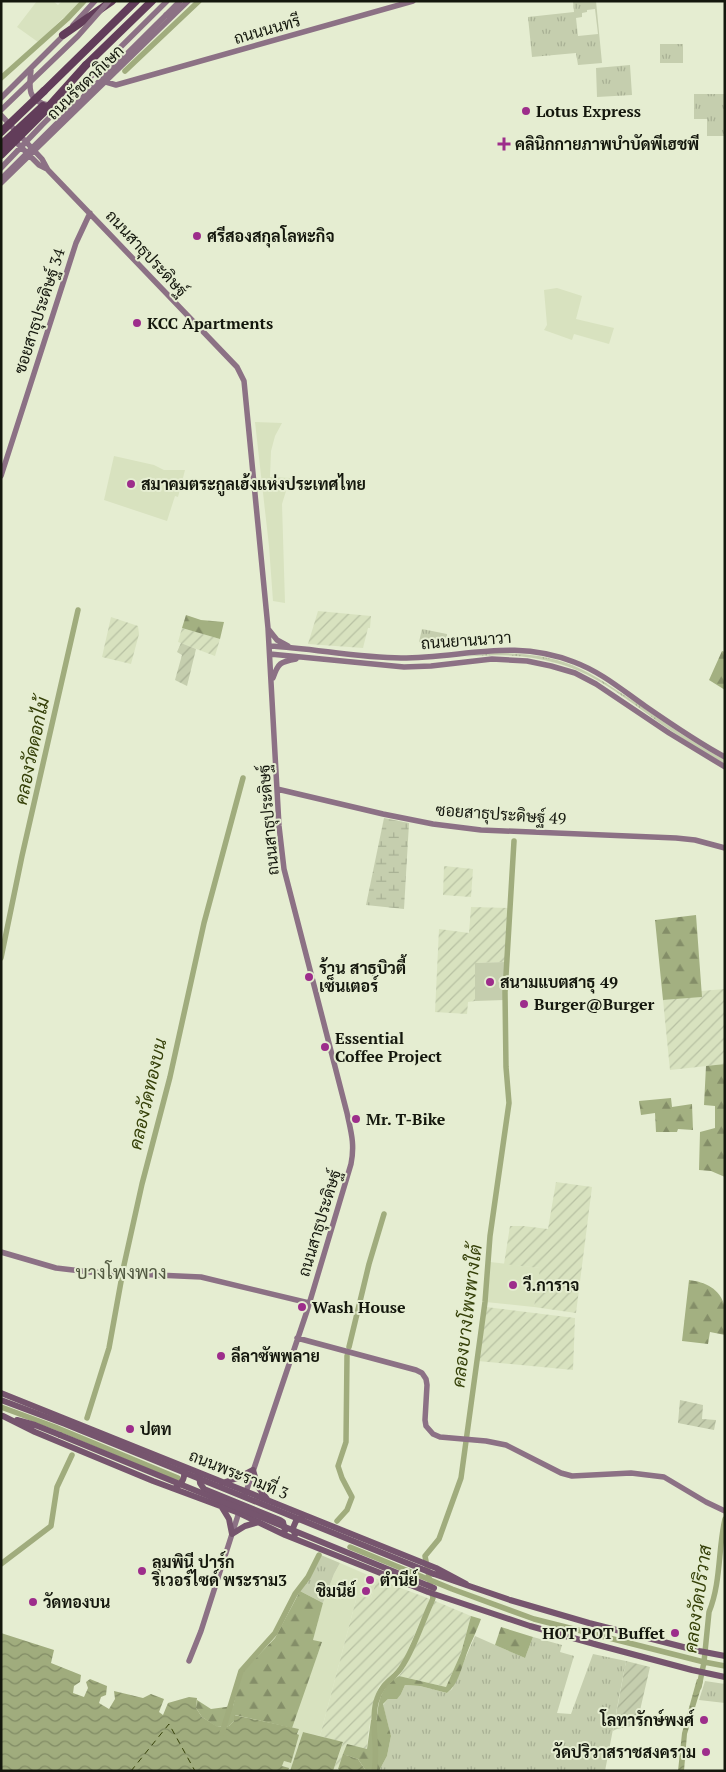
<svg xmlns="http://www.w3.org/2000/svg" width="726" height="1772" viewBox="0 0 726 1772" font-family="'PT Serif',Sarabun,serif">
<defs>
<pattern id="industrial-furrows" width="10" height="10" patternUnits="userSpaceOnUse" patternTransform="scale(1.25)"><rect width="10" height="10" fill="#d8e2bf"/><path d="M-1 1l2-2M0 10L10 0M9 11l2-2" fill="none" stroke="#b8c1a3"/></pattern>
<pattern id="grass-tufts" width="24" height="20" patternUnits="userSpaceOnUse" patternTransform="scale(1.25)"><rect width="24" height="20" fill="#c5ceae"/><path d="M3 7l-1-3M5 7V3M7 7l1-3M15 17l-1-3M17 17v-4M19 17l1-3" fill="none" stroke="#a8b094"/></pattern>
<pattern id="forest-firs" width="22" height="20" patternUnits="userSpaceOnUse" patternTransform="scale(1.25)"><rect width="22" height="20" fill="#a3b081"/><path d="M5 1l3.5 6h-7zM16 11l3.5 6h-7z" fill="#848e68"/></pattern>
<pattern id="wetland-marsh" width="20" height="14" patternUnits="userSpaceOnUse" patternTransform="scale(1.25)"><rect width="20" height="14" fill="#c5ceae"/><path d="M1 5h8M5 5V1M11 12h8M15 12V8" fill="none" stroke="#a8b094"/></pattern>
<pattern id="garden-furrows" width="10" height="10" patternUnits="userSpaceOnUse" patternTransform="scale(1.25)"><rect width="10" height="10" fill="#c5ceae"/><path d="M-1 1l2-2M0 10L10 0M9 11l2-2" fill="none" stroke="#a8b094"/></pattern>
<pattern id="water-waves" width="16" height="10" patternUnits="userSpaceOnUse" patternTransform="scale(1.25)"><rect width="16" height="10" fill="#a0ac7d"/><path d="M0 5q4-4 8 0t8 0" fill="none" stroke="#818b65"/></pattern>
</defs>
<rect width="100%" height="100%" fill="#e5edd1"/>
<path fill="#d8e2bf" d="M37,1H53L58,5L62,1H83L66,19L63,18L38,42L17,27Z
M557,288L582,296L576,319L614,328L609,344L574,334L572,340L544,330L547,325L544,290Z
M255,422L282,423L275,436L271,451L270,477L290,478L282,504L285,603L273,601L269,546Z
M114,456L154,465L164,470H185L178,497L175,496L167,521L104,500Z
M490,1262L541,1268L534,1307L486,1302Z
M340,1563L377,1579L371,1598L357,1596L320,1736L303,1732L290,1771H288L289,1768L282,1766L284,1761L290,1763L299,1729L292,1728L293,1720L322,1643L313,1640L323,1603L334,1574Z"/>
<path fill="url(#industrial-furrows)" d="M318,611L371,616L370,628H368L363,648L308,644Z
M111,617L138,626L139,634L131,664L102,657Z
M182,628L220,639L215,656L178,642Z
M444,866L473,869L471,897L443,895Z
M471,907L509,908L505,962L475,963V1001L468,1002L467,1014L435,1012L439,929L469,933Z
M725,989V1064L670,1070L663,1000L701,997V991Z
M556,1182L592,1187L576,1313L534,1307L540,1268L504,1264L510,1226H523L548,1229Z
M486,1307L575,1318L573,1370L478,1361Z
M377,1579L430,1599L403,1661L398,1668L379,1686L375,1697L368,1734L367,1749L339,1769L341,1771H333L343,1743L320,1736L357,1596L371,1598Z
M435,1601L471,1616L461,1653L446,1687L399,1676L407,1664Z"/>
<path fill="url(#grass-tufts)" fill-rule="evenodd" d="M573,1H596L602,63L578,65L576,53L532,57L528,17L574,12ZM595,9L598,34L578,36L576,18L582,17V13L587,12V10Z
M660,44H683V63H660Z
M630,65L632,95L597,97L596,68Z
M694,94H725V136H707V119H694Z
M422,629L447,634V648L419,642Z
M493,653C520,653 546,655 572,665C596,675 616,690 638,704C666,724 694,743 725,760V764C706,753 687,742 670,730C633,705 599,674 556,663C524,654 493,654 461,657Z
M321,1555L340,1563L334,1574L323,1603L300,1591Z
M475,1636L525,1658L533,1637L562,1645L560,1652L574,1656L557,1713L571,1714L593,1654L626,1661L605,1771H379L387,1756L391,1736L383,1705L388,1699L401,1694L405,1685L420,1686L447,1693L452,1689Z
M705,1681L725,1684V1703L699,1700Z"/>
<path fill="url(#forest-firs)" d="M186,615L201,620L224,622L220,639L182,628Z
M722,651L725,652V690L709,680Z
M696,915L702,997L663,1000L655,920Z
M725,1064V1177L711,1171L699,1170L700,1132L715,1128V1106L704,1105L706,1066Z
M671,1098L672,1107L692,1104L693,1130L678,1129L677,1132H656L655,1113L641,1115L639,1101Z
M689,1280C705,1282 720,1288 725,1307C726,1315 725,1326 725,1335L710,1332L708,1344L682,1341Z
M300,1591L323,1603L313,1640L322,1642L292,1728L235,1715L234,1721L229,1726L217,1727L202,1717L196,1708L197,1700L211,1709L233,1706L242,1672L275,1638Z
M471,1616L481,1619C476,1633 469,1646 465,1659C460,1672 458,1684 447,1693L420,1686L405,1685L401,1694L397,1699H388L383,1704L391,1736L387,1756L379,1771H366L358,1759L343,1754L347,1744L367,1749L371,1720H377C378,1700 381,1687 399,1676L446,1687L461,1653Z
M501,1627L533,1637L525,1658L495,1645Z"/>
<path fill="url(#wetland-marsh)" d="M384,818L409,823L404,909L366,905Z"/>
<path fill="url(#garden-furrows)" d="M181,643L196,649L187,686L175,680L182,655L177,652Z
M680,1400L703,1405L702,1419L716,1420L714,1430L678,1423Z
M626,1661L650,1667L638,1719H635L633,1725C626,1728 619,1727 613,1731Z"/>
<path fill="#c5ceae" d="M505,962L504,1000L475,1001V963Z"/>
<path fill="url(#water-waves)" d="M1,1633L54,1650L51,1663L81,1675L80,1682L74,1686L73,1693L84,1697L88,1688L86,1682L90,1679L107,1686L106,1695L101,1697L99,1703L109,1709L115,1699L114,1691L143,1698L151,1694L164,1699L159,1712L163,1715L168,1703L189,1697L197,1698L196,1708L202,1717L218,1727L229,1726L234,1721V1715L299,1729L297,1734L299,1735L291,1763L284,1761L282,1766L289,1768L288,1771H1Z
M697,1679L703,1681L687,1734L684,1771H678L682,1733Z
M303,1732L343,1742L333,1771H290Z
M343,1754L358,1759L366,1771H341L338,1769Z"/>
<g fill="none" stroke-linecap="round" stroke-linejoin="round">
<path stroke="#a0ac7d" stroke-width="5.5" d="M125,71L199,1
M1,78L67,19L84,1
M1,958L22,856L78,610
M349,1347L369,1264L384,1214
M1,1407L55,1427L178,1478
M87,1418L109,1348L124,1265L142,1184L170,1077L204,923L243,778
M337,1521L347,1510L352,1497L342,1478L338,1466L346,1442L347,1356
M350,1547L452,1589L534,1619L704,1662L725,1666
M1,1564L51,1526L57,1487L72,1455
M699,1687L704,1662L709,1612C721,1583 718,1549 725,1519
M222,1733L241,1671L275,1633L295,1594L308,1577L319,1555
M374,1771C379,1748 370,1725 376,1702C382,1680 394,1681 403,1665C415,1646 422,1622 432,1601L433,1598L425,1556L439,1539L461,1478L485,1302L490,1236L509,1103L506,1067L505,992L514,841"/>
<path stroke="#354008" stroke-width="1" stroke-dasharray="6 5" stroke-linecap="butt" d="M131,1771L169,1724L195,1771"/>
<path stroke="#8c7185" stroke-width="5.5" d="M166,15L180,1
M73,25L95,1
M31,70C29,87 27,101 48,105
M95,72L106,82L116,85L413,1
M1,98L65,34
M84,98L88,78
M1,115L42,159L48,170L237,367L244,381L268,628L279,826L284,869L347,1113C351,1132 355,1144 351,1164L307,1311L245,1495
M18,144L39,165L47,169
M1,168L42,125L167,1
M1,183L188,1
M1,476L76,243L90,213
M269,630L277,640L288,646
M269,646C313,648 357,658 401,658C464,658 512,638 574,662C601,672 622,690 645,706C671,724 697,742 725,757
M270,654L404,667L431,666L492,659L527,661L551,666L575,673L596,684L669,733L725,767
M273,678C278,663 280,662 296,659
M277,789L383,814L433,824L481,830L676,838L695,840L725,848
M1,1252L56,1268L90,1272L201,1277L309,1303
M297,1338L416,1370L422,1373L426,1379L427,1385L425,1420L426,1426L433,1434L440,1437L486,1441L506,1445L561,1473L572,1476L631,1473L664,1477L706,1502L725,1511
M189,1661L201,1631L240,1509"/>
<path stroke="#76556e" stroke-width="6" d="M1,1393L436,1568L466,1584
M3,1416L35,1432L153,1481L239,1513L285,1535L428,1592L530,1626L598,1645L692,1670L725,1677
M17,1420L35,1425L60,1435
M199,1475L200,1483L204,1489L280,1520L283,1522L285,1531
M222,1483L238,1478L253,1470L258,1487L267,1499
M176,1487C183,1483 186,1476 183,1469
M221,1506L229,1519L232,1534L245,1526L259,1522
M295,1535L293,1528L296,1521L303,1517
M434,1574L510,1600L589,1623L699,1651L725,1656"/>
<path stroke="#623d5a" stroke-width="8" d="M63,35L112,1
M86,65L152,1
M44,91L136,1"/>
<path stroke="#8c7185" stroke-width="5.5" d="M1,110L78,36L109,1
M1,179L166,15"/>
<path stroke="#76556e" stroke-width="6" d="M1,1400L65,1424L434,1574
M60,1435L434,1588"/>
<path stroke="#623d5a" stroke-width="8" d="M1,132L44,91
M1,145L43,106
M1,155L42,114L86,65"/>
</g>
<g fill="#9d2d8b" stroke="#e5edd1" stroke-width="2">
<circle cx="526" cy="111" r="5"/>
<path d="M501.5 136.5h5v5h5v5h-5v5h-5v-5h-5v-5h5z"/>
<circle cx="197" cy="236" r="5"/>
<circle cx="137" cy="323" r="5"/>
<circle cx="131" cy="484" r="5"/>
<circle cx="309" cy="977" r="5"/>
<circle cx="490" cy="982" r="5"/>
<circle cx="524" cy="1004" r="5"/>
<circle cx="325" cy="1047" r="5"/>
<circle cx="356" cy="1119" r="5"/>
<circle cx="513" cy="1285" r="5"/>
<circle cx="302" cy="1307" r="5"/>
<circle cx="221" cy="1356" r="5"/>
<circle cx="130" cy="1429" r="5"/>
<circle cx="142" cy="1571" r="5"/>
<circle cx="370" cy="1580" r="5"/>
<circle cx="366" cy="1591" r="5"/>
<circle cx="33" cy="1602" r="5"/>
<circle cx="675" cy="1633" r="5"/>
<circle cx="704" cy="1720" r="5"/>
<circle cx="706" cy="1752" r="5"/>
</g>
<g text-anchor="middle" stroke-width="4" stroke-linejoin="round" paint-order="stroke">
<g font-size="16" fill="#14170d" stroke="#e5edd1">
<text transform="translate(267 29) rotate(-16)" y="6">ถนนนนทรี</text>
<text transform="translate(85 82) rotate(-44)" y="6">ถนนรัชดาภิเษก</text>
<text transform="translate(147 253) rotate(47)" y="6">ถนนสาธุประดิษฐ์</text>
<text transform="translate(39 311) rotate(-72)" y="6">ซอยสาธุประดิษฐ์ 34</text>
<text transform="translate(466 640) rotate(-4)" y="6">ถนนยานนาวา</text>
<text transform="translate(501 814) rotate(4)" y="6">ซอยสาธุประดิษฐ์ 49</text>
<text transform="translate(268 820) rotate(-95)" y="6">ถนนสาธุประดิษฐ์</text>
<text transform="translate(319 1223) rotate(-73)" y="6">ถนนสาธุประดิษฐ์</text>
<text transform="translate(239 1474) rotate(22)" y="6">ถนนพระรามที่ 3</text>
</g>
<g font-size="16" font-weight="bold" fill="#14170d" stroke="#e5edd1" text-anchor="start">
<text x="536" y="117">Lotus Express</text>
<text x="515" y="150">คลินิกกายภาพบำบัดพีเฮชพี</text>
<text x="207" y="242">ศรีสองสกุลโลหะกิจ</text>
<text x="147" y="329">KCC Apartments</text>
<text x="141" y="490">สมาคมตระกูลเฮ้งแห่งประเทศไทย</text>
<text x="319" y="974">ร้าน สาธุบิวตี้<tspan x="319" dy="18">เซ็นเตอร์</tspan></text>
<text x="500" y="988">สนามแบตสาธุ 49</text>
<text x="534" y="1010">Burger@Burger</text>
<text x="335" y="1044">Essential<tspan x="335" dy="18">Coffee Project</tspan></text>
<text x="366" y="1125">Mr. T-Bike</text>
<text x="523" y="1291">วี.การาจ</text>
<text x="312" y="1313">Wash House</text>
<text x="231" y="1362">ลีลาซัพพลาย</text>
<text x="140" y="1435">ปตท</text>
<text x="152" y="1568">ลุมพินี ปาร์ก<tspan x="152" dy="18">ริเวอร์ไซด์ พระราม3</tspan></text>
<text x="380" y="1586">ตำนีย์</text>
<text x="356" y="1597" text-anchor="end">ชิมนีย์</text>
<text x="43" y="1608">วัดทองบน</text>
<text x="665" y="1639" text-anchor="end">HOT POT Buffet</text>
<text x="694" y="1726" text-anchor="end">โลทารักษ์พงศ์</text>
<text x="696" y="1758" text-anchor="end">วัดปริวาสราชสงคราม</text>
</g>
<g font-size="18" font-style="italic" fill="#354008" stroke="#e5edd1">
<text transform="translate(32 751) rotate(-78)" y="6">คลองวัดดอกไม้</text>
<text transform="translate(148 1094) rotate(-77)" y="6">คลองวัดทองบน</text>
<text transform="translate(467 1316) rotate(-83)" y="6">คลองบางโพงพางใต้</text>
<text transform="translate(698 1599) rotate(-82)" y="6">คลองวัดปริวาส</text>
</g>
<g font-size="19" fill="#535a42" stroke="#e5edd1">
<text x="121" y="1279">บางโพงพาง</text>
</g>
</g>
<rect width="726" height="1772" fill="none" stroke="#14170d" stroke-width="5"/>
</svg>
